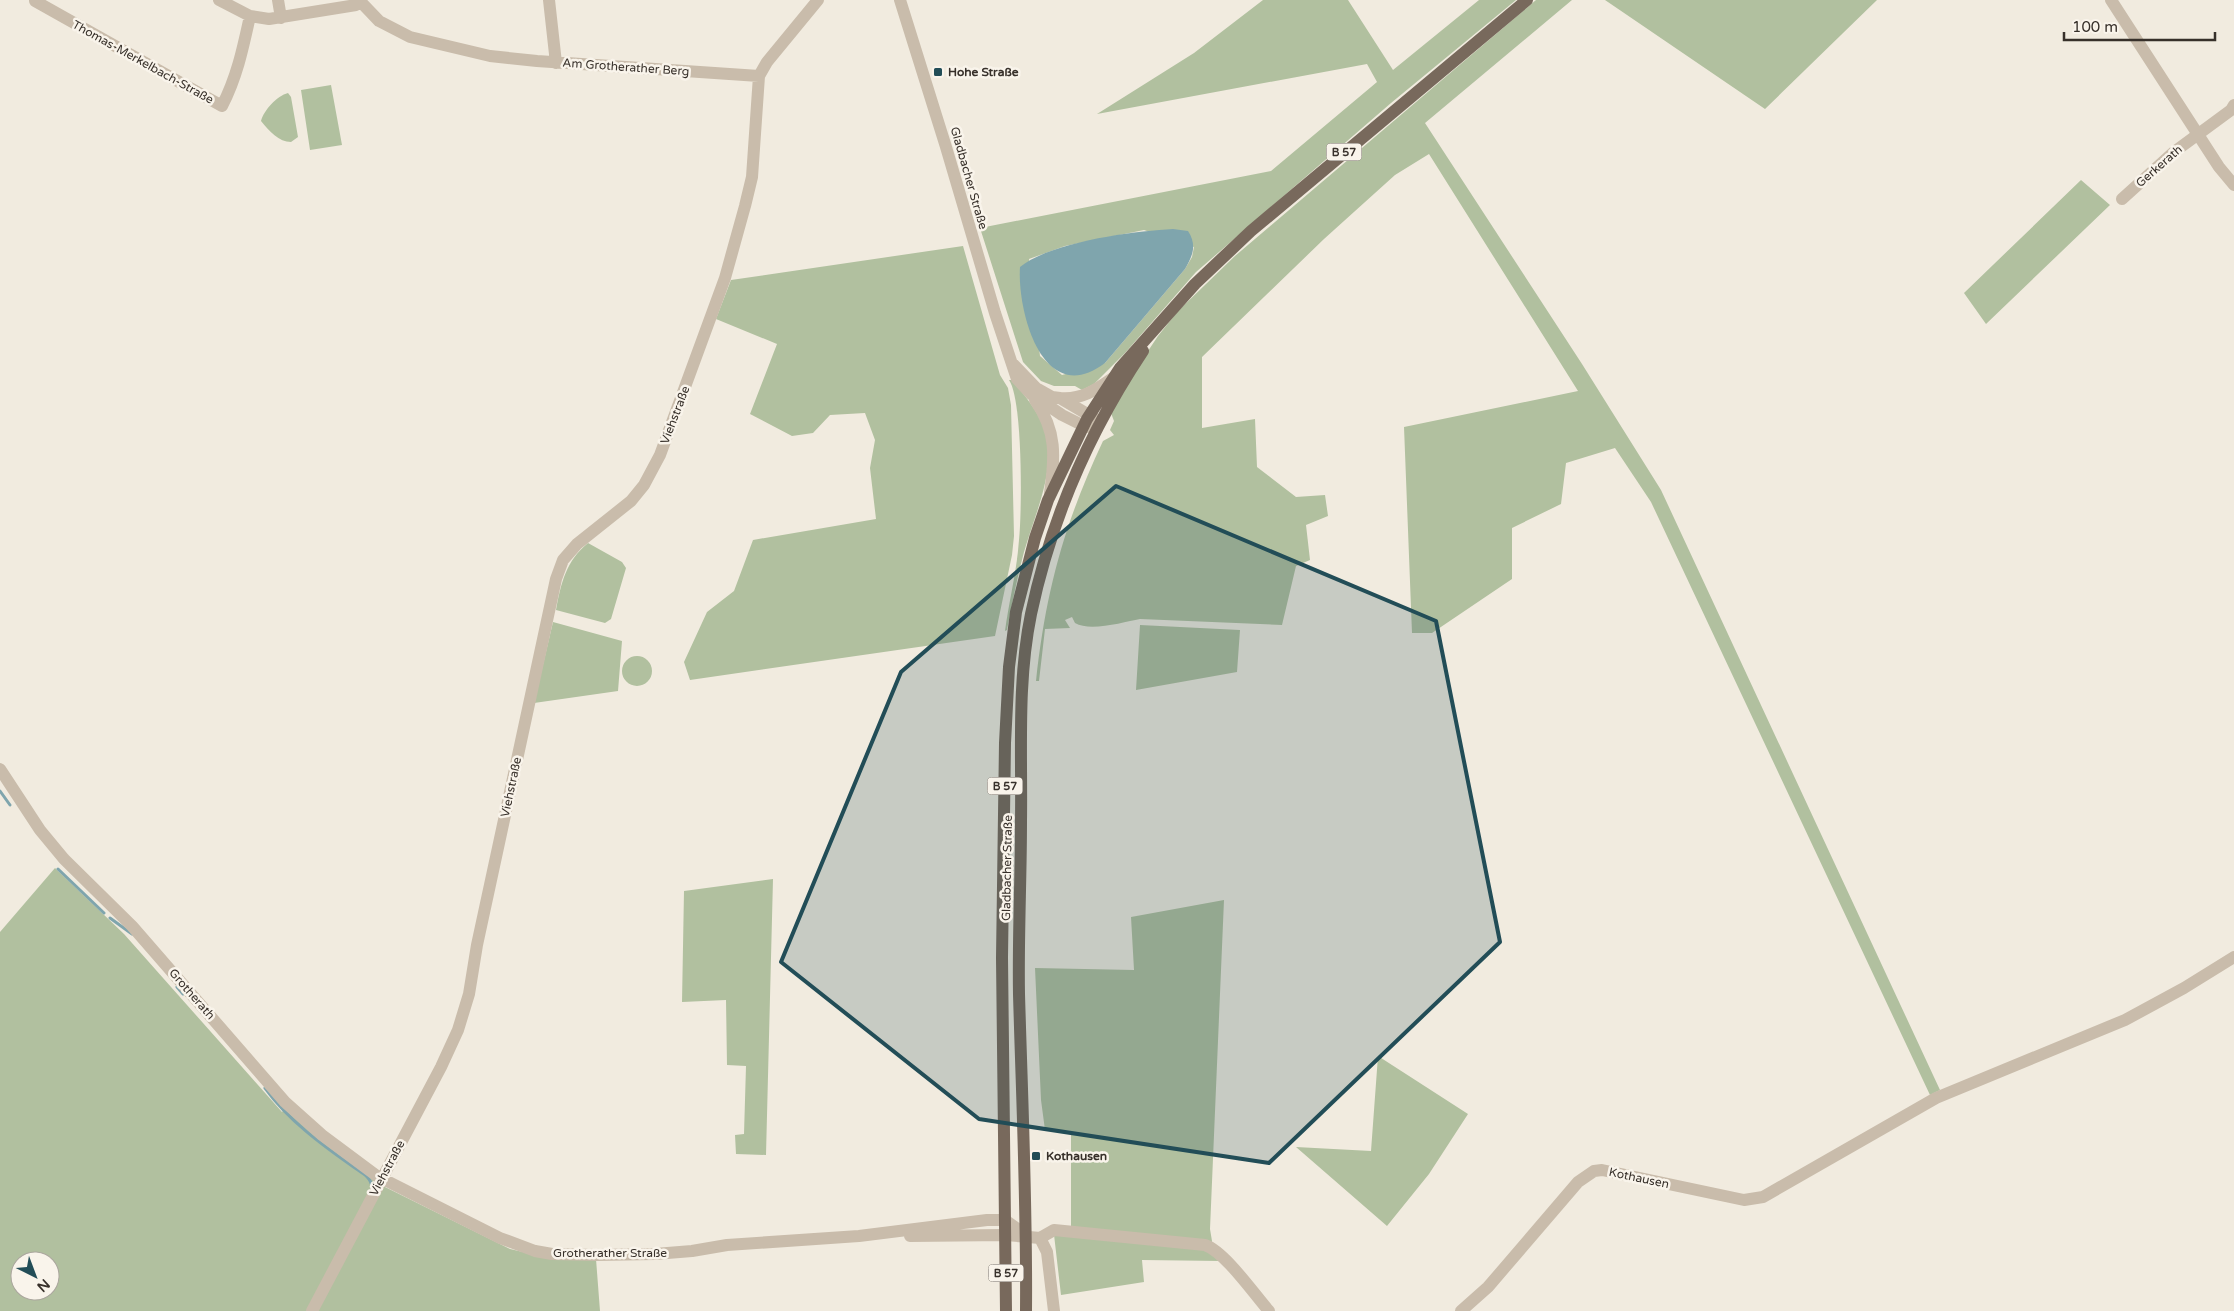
<svg xmlns="http://www.w3.org/2000/svg" width="2234" height="1311" viewBox="0 0 2234 1311" font-family="'Varela Round',sans-serif">
<rect width="100%" height="100%" fill="#f1ebdf"/>
<path fill="#b1c09f" fill-rule="evenodd" d="M1263,0H1348L1393,70L1479,0H1516L1391,103L1196,272L1125,353L1094,384L1082,390L1075,386H1054L1041,381L1023,362L980,228L1271,171L1377,82L1367,64L1097,114L1194,53ZM1144,230L1194,247L1192,257L1185,269L1105,363L1062,375L1040,356L1029,259L1065,246Z
M1536,0H1572L1425,123L1582,364L1661,490L1940,1090L1930,1095L1651,502L1615,448L1566,463L1561,504L1512,528V579L1432,633H1412L1404,427L1578,391L1429,154L1395,175L1324,239L1202,357V428L1255,419L1257,467L1296,497L1325,495L1328,516L1306,525L1310,560L1296,566L1282,625L1140,619C1124,622 1090,632 1075,623L1072,617L1065,620L1070,628L1045,629L1039,681H1036C1046,590 1064,524 1103,441L1114,435L1110,430L1114,421L1111,413L1124,387L1158,336L1178,311L1235,256Z
M1605,0H1877L1765,109Z
M331,85L342,145L310,150L301,90Z
M288,93L291,97L298,137L291,142C279,142 269,131 261,121C264,110 277,96 288,93Z
M2081,180L2110,205L1986,324L1964,293Z
M963,246L1000,375L1008,388L1011,405L1014,536L1012,555L995,636L690,680L684,662L707,612L734,591L753,540L876,519L870,468L875,440L865,413L830,415L813,433L792,436L750,414L777,344L716,319L731,280Z
M1009,380H1012C1026,397 1039,412 1046,434C1056,470 1034,517 1024,552C1017,578 1012,604 1007,630L1005,631C1009,601 1017,570 1019,540C1022,512 1023,400 1009,380Z
M588,543L622,562L626,568L611,619L605,623L556,610C561,583 566,561 588,543Z
M553,622L622,641L618,691L534,703Z
M1140,625L1240,630L1237,672L1136,690Z
M622 671a15 15 0 1 1 30 0a15 15 0 1 1-30 0Z
M55,868L124,934L282,1112L285,1109L333,1149L385,1187L510,1249L549,1258L596,1259L600,1311H0V932ZM20,1261H50V1291H20Z
M773,879L766,1155L736,1154L735,1135L744,1134L746,1066L727,1065L726,1000L682,1002L684,891Z
M1224,900L1210,1229L1212,1241L1211,1251L1222,1261L1142,1260L1144,1282L1061,1295L1053,1226L1071,1228V1131L1045,1130L1041,1100L1035,968L1134,970L1131,917Z
M1378,1056L1468,1114L1429,1174L1387,1226L1296,1147L1371,1151Z"/>
<path fill="#7fa5ad" d="M1173,229L1188,231C1197,245 1193,255 1185,269L1105,363C1043,410 1017,312 1020,267C1051,242 1133,231 1173,229Z"/>
<g fill="none" stroke-linecap="round" stroke-linejoin="round">
<path stroke="#7fa5ad" stroke-width="3" d="M0,791L10,805
M58,869L104,913
M110,918L132,934
M177,987L183,994
M265,1088C288,1120 322,1145 355,1168C362,1173 371,1177 372,1187"/>
<path stroke="#c9bcab" stroke-width="12" d="M36,0L35,1L222,106C237,77 243,48 250,16
M219,0L250,16L269,19L356,5L360,1
M278,0L281,18
M359,0L379,21L410,37L490,56L537,61L759,76
M549,0L556,63
M900,0L946,147L995,313L1017,379L1031,394L1062,415L1084,426L1097,429L1094,418L1060,398L1052,397L1036,388L1012,363
M2111,0L2219,167L2234,185
M2122,199L2174,152L2231,110L2234,105
M1060,398C1081,400 1096,390 1113,378
M1035,400C1057,431 1055,457 1050,493
M0,769L40,830L64,859L132,926L285,1102L322,1135L377,1176L500,1238L535,1251L552,1254L596,1255L655,1254L692,1251L727,1245L859,1236L987,1220H1005L1027,1236
M910,1236L1006,1235L1040,1238L1047,1252L1054,1311
M1040,1238L1054,1230L1205,1245C1225,1252 1254,1294 1269,1311
M312,1311L441,1067L458,1030L469,994L477,945L556,579L563,560L577,544L631,501L644,485L660,455L725,278L745,206L752,177L759,76L767,62L818,0
M1461,1311L1488,1287L1578,1182L1594,1171L1602,1170L1744,1200L1763,1197L1936,1098L2125,1020L2184,988L2234,957"/>
<path stroke="#78695c" stroke-width="12" d="M1006,1311L1002,958L1005,743L1009,667L1016,612L1035,538L1048,500L1087,419L1120,368L1195,284L1251,231L1527,0
M1026,1311C1027,1205 1022,1100 1019,994C1018,937 1021,879 1021,821C1022,752 1017,682 1031,614C1051,519 1089,432 1143,351"/>
</g>
<path fill="#224d57" fill-opacity="0.2" stroke="#224d57" stroke-width="4" stroke-linejoin="round" d="M1116,486L1436,621L1500,942L1269,1163L979,1119L781,962L901,672Z"/>
<g fill="#224d57" stroke="#f9f4eb" stroke-width="2">
<rect x="933" y="67" width="10" height="10" rx="2.5"/>
<rect x="1031" y="1151" width="10" height="10" rx="2.5"/>
</g>
<g text-anchor="middle" stroke-width="5" stroke-linejoin="round" paint-order="stroke">
<g fill="#f9f4eb" stroke="#716b64" stroke-width="1">
<rect x="1326.5" y="143.5" width="35" height="17" rx="4"/>
<rect x="987.5" y="777.5" width="35" height="17" rx="4"/>
<rect x="988.5" y="1264.5" width="35" height="17" rx="4"/>
</g>
<g font-size="11" font-weight="bold" fill="#37302a">
<text x="1344" y="156">B 57</text>
<text x="1005" y="790">B 57</text>
<text x="1006" y="1277">B 57</text>
</g>
<g font-size="12" fill="#37302a" stroke="#f9f4eb">
<text transform="translate(143 62) rotate(29)" y="4">Thomas-Merkelbach-Straße</text>
<text transform="translate(626 67) rotate(4)" y="4">Am Grotherather Berg</text>
<text transform="translate(2159 166) rotate(-41)" y="4">Gerkerath</text>
<text transform="translate(969 178) rotate(74)" y="4">Gladbacher Straße</text>
<text transform="translate(675 415) rotate(-69)" y="4">Viehstraße</text>
<text transform="translate(511 787) rotate(-78)" y="4">Viehstraße</text>
<text transform="translate(1007 868) rotate(-89)" y="4">Gladbacher Straße</text>
<text transform="translate(192 994) rotate(49)" y="4">Grotherath</text>
<text transform="translate(387 1168) rotate(-62)" y="4">Viehstraße</text>
<text transform="translate(1639 1178) rotate(12)" y="4">Kothausen</text>
<text x="610" y="1257">Grotherather Straße</text>
</g>
<g font-size="12" font-weight="bold" fill="#37302a" stroke="#f9f4eb" text-anchor="start">
<text x="948" y="76">Hohe Straße</text>
<text x="1046" y="1160">Kothausen</text>
</g>
</g>
<g transform="translate(35 1276) rotate(138)"><circle r="24" fill="#f9f4eb" stroke="#aba69e"/>
<path d="M0-4L9 19L0 12L-9 19Z" fill="#224d57"/>
<text y="-8" font-size="14" font-weight="bold" text-anchor="middle" fill="#37302a">N</text>
</g>
<path d="M2064 32v8h151v-8" fill="none" stroke="#37302a" stroke-width="2.5"/>
<text x="2072" y="32" font-size="15" fill="#37302a" stroke="#f9f4eb" stroke-width="4" paint-order="stroke">100 m</text>
</svg>
